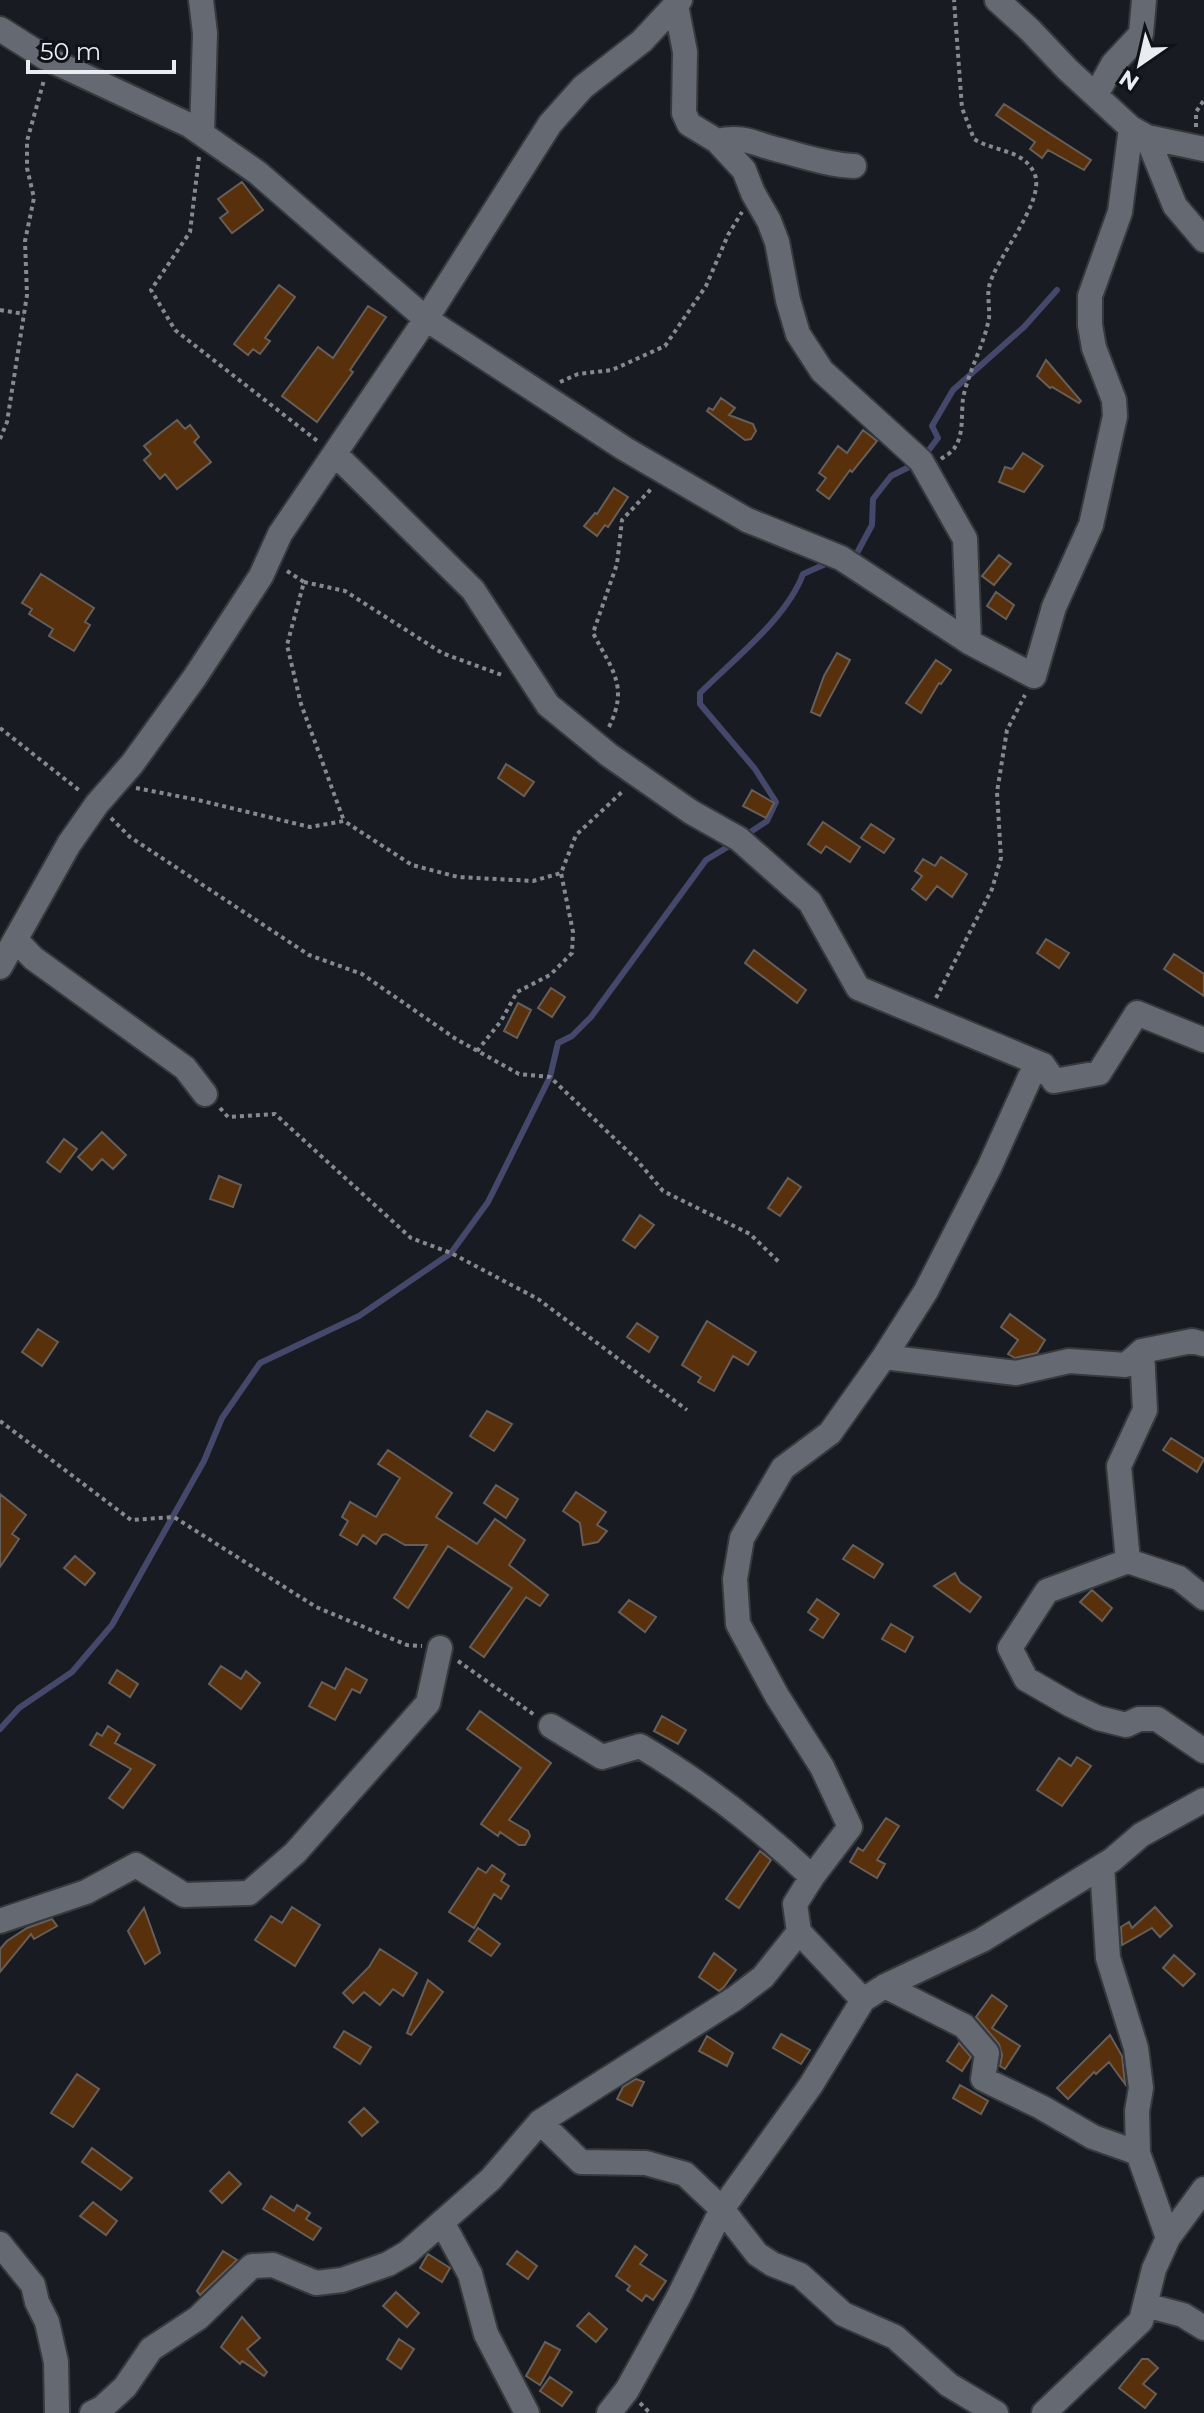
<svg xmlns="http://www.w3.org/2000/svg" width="1204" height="2413" viewBox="0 0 1204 2413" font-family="Montserrat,sans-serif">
<rect width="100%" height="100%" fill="#181c22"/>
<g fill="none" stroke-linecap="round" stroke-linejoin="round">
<path stroke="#46486b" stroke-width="6" d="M925,455L938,438L932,426L953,390L1024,327L1057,290
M848,556L857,553L872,525L873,499L891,476L913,465
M743,837L767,821L776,802L755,769L700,704V693C734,659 787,618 803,574L830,562
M0,1729L19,1708L72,1672L112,1625L204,1461L222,1418L260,1363L359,1316L451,1253L488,1202L550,1077L558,1043L572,1036L591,1017L706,860L734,843"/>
</g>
<path fill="#58300c" stroke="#665e58" stroke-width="2" d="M1004,104L1091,160L1084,170L1048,150L1042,158L1030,149L1035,142L996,115Z
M242,182L263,210L232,233L220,218L228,212L218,199Z
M279,285L295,297L265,338L270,341L260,354L253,349L248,355L234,344Z
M368,306L386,317L350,370L353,372L317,422L282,396L318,347L333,358Z
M1046,360L1081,401L1079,403L1052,387L1050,388L1037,376Z
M721,398L735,408L729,415L753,424L756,431L751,439L745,440L707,411L709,408L713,410Z
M177,420L185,429L190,425L199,437L194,442L211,462L177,489L165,474L160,479L144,460L151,454L144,446Z
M863,430L877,441L852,472L850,470L829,499L817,490L826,478L819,473L838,446L847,453Z
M1023,453L1043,466L1024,492L999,482L1005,467L1012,469Z
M614,488L628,497L608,527L605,525L597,536L584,526L595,513L597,514Z
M999,555L1011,564L994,585L982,576Z
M41,574L94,608L85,622L90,625L74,651L49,636L53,629L29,614L32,609L22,603Z
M996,592L1014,605L1006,619L987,606Z
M837,653L850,660L820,716L811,712L824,676Z
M936,660L951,670L941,684L939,683L921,713L906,703Z
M506,764L534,782L524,796L498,778Z
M752,790L774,803L766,818L743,806Z
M823,822L860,847L850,862L826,846L821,853L808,844Z
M871,824L894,839L884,853L861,838Z
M941,857L967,874L952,897L937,886L926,900L912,889L922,876L915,871L923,859L935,866Z
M1046,939L1069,953L1059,968L1037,953Z
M754,950L806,990L797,1003L745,963Z
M1174,954L1204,974V996L1164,969Z
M551,988L565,997L552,1017L538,1008Z
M518,1003L531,1010L517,1038L504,1031Z
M102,1132L126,1155L113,1169L102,1159L92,1170L78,1157Z
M64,1139L77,1149L60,1172L47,1162Z
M219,1176L241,1185L233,1207L210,1199Z
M788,1178L801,1187L780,1216L768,1208Z
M640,1215L654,1225L635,1248L623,1240Z
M1010,1314L1045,1340L1037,1353L1015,1358L1008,1354L1018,1340L1001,1327Z
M707,1321L756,1352L748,1365L733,1356L714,1391L698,1382L701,1377L682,1365Z
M637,1323L658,1337L649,1352L627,1337Z
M38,1329L58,1342L42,1366L22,1352Z
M487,1411L512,1424L494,1451L470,1436Z
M1171,1438L1204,1459L1197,1472L1163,1450Z
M388,1450L452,1493L436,1517L477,1544L495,1519L525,1540L509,1565L548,1595L540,1606L526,1597L484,1657L470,1647L512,1588L448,1546L408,1608L394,1598L427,1545H405L386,1534L382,1535L376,1544L363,1535L357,1545L340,1535L348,1521L342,1517L350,1502L376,1517L400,1478L378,1464Z
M496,1485L518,1499L506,1518L484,1503Z
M576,1492L606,1512L597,1525L607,1531L598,1542L583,1545L580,1523L563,1511Z
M0,1494L26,1515L12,1534L19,1539L0,1567Z
M853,1545L883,1564L874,1578L843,1559Z
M75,1556L95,1573L85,1585L64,1568Z
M955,1573L960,1582L981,1597L970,1612L934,1586Z
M1092,1590L1112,1608L1102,1621L1080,1602Z
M817,1599L839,1614L823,1638L810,1630L818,1619L808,1612Z
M629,1600L656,1617L645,1632L619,1612Z
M891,1624L913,1637L905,1652L882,1639Z
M221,1666L241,1679L246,1671L260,1683L241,1709L209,1684Z
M346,1668L367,1680L360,1693L352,1689L335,1720L309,1706L322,1682L335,1689Z
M117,1670L138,1684L130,1697L109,1683Z
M480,1711L551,1763L509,1820L528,1831L530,1836L525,1845H519L500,1832L498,1836L481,1824L521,1768L467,1729Z
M662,1716L686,1730L678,1744L654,1731Z
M108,1726L120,1734L115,1743L155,1765L123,1808L109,1798L131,1769L90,1745L97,1733L102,1736Z
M1077,1757L1091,1766L1062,1806L1037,1790L1059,1758L1071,1766Z
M886,1818L899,1826L877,1860L885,1864L877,1878L850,1862L858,1848L863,1851Z
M760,1851L771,1860L739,1908L726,1899Z
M492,1865L505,1874L501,1881L509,1886L501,1899L494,1894L474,1928L449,1912L478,1868L486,1873Z
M292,1907L320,1925L295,1966L255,1940L271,1916L282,1923Z
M1155,1907L1172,1926L1160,1937L1152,1928L1122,1945L1121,1927L1129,1922L1132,1928Z
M144,1908L160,1953L145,1964L128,1931Z
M52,1919L57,1926L34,1939L31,1934L0,1972V1949L7,1941L27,1928Z
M478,1928L500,1944L491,1956L469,1941Z
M380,1949L417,1973L403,1996L393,1989L380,2005L364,1992L353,2003L343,1993L369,1967Z
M714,1953L736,1970L724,1987L719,1991L699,1977Z
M1174,1955L1195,1974L1183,1986L1163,1968Z
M428,1980L443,1992L411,2035L407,2033Z
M992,1995L1007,2006L992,2028L1020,2046L1005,2069L1000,2066L1002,2055L999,2044L976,2017Z
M344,2031L371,2047L360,2064L334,2047Z
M781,2034L810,2050L801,2064L773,2048Z
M1110,2035L1122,2056L1125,2084L1109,2062L1096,2074L1094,2072L1068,2099L1057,2088Z
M707,2036L733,2053L727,2066L699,2051Z
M959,2043L971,2057L962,2071L947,2061Z
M77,2074L99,2089L73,2127L51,2113Z
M636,2079L644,2082L632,2106L617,2099L623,2087Z
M960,2085L988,2101L981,2114L953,2098Z
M364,2108L378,2122L362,2136L349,2122Z
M92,2148L132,2178L121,2190L82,2162Z
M229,2172L241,2184L222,2203L210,2191Z
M271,2196L294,2211L297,2205L310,2213L306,2219L321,2228L313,2240L263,2209Z
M93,2202L117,2221L106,2235L80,2216Z
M635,2246L647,2255L640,2264L666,2281L653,2300L646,2295L642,2301L627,2290L630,2286L616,2276Z
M223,2251L237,2260L200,2295L197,2291Z
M517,2251L537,2266L528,2279L507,2264Z
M428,2254L450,2268L442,2282L420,2268Z
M396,2292L419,2313L407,2327L383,2306Z
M589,2313L607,2329L596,2342L577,2326Z
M242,2317L260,2338L247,2349L267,2372L264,2376L242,2361L240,2364L221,2347Z
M399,2339L414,2349L401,2369L387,2359Z
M545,2342L560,2350L540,2385L526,2376Z
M1142,2359H1148L1158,2368L1143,2384L1156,2394L1145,2408L1119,2388Z
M550,2377L572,2392L562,2406L540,2391Z"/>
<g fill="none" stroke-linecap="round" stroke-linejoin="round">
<g stroke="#36393d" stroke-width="28">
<path id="minor" d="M201,0L205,33L202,134
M997,0L1030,30L1067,69L1131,128L1147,137L1204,149
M676,5L685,52L684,113L689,124L717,141L744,170L753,193L769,221L777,242L788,300L798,334L822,371L921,461L965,539L969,642
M0,29L46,58L189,125L258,173L426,319L625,449L747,520L841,558L969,642L1034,676L1054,607L1091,525L1115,416L1114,400L1094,348L1090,325V296L1120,212L1131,128
M1096,95L1113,64L1141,34L1144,0
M1147,137L1175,206L1204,240
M717,141C745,135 754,144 779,150C803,156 829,165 854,166
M335,454L473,590L548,705L609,755L691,812L739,839L810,902L858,988L1043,1065
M16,940L33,958L185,1068L205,1094
M0,967L69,844L97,804L132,764L195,677L261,576L280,534L426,319L550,124L583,87L642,41L680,0
M1142,1351L1145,1410L1119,1466L1128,1561L1047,1591L1010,1648L1026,1679L1071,1705L1098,1718L1126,1725L1139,1719H1157L1204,1751
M884,1357L1016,1373L1069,1361L1126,1365L1142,1351L1192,1341L1204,1344
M1128,1561L1179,1578L1204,1598
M551,1726L602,1757L640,1746C703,1783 759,1827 812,1877L795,1904L799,1932
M812,1877L850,1827L822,1767L777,1696L738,1624L735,1579L742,1538L783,1468L830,1433L884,1357L926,1291L989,1168L1030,1077L1043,1065L1054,1081L1099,1073L1137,1013L1204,1040
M0,1921L86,1892L136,1865L184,1895L249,1893L295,1853L428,1703L440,1648
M885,1986L964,2026L987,2053L983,2079L1041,2107L1093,2137L1138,2153
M540,2122L581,2162L646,2163L685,2174L722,2209L757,2254L772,2264L800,2275L843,2314L895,2337L949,2385L996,2413
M442,2222L470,2274L486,2334L527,2413
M1168,2238L1204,2189
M0,2244L33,2285L37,2302L47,2322L56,2362L57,2413
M1145,2305L1183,2315L1204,2328
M92,2413L102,2408L125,2387L151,2349L198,2318L252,2266L273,2265L316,2283L342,2280L388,2264L407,2253L491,2179L540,2122L734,1999L763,1977L799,1932L863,2000L885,1986L982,1940L1112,1860L1141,1835L1204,1800
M609,2413L627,2390L678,2298L722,2209L811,2085L863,2000
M1044,2413L1141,2321L1154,2269L1168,2238L1138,2153L1137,2111L1141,2088L1136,2048L1108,1958L1102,1866"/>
</g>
<path stroke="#868a8f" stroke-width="4" stroke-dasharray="4 4" stroke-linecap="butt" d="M1196,127V112L1204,100
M199,157L190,232L151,290L175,330L320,443
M0,310L24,314
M560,382L578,374L612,370L665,346L706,286L728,235L742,212
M0,439L7,422L27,295L25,241L34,198L27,168V141L44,80
M941,459C945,456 953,452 955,447C964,434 961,414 963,399C968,371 984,346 989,318C990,308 987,297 989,287C994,260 1045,203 1035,175C1025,149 994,152 974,139L962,108L954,0
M287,571L304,582L287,645L301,704L344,821
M304,582L345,591L442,653L502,675
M609,727C629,686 612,670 593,633L617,564L622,520L652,488
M0,728L80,791
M136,788L198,800L310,827L344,821L412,865L458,877L533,881L561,873
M111,818L130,837L309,955L362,974L456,1039L519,1074L550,1077L636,1159L663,1191L750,1234L781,1264
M936,998L992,889L1001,858L997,792L1007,730L1025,695
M477,1051L501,1021L517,992L550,975L572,953L573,932L561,873L576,835L623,791
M220,1108L228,1117L275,1114L411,1238L451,1253L538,1299L687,1410
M0,1421L131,1520L174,1517L316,1607L407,1645L422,1646
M458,1661L536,1716
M640,2403L650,2413"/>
<use href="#minor" stroke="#656971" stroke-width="24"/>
</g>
<g transform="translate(1140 64) rotate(214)" stroke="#0f1319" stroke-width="6" paint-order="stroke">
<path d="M0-6L14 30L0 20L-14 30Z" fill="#e9ecf0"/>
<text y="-12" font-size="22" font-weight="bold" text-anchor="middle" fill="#e9ecf0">N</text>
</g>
<path d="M28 60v12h146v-12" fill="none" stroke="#e9ecf0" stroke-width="4"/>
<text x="40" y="60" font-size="24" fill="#e9ecf0" stroke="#0f1319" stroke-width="6" paint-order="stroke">50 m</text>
</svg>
